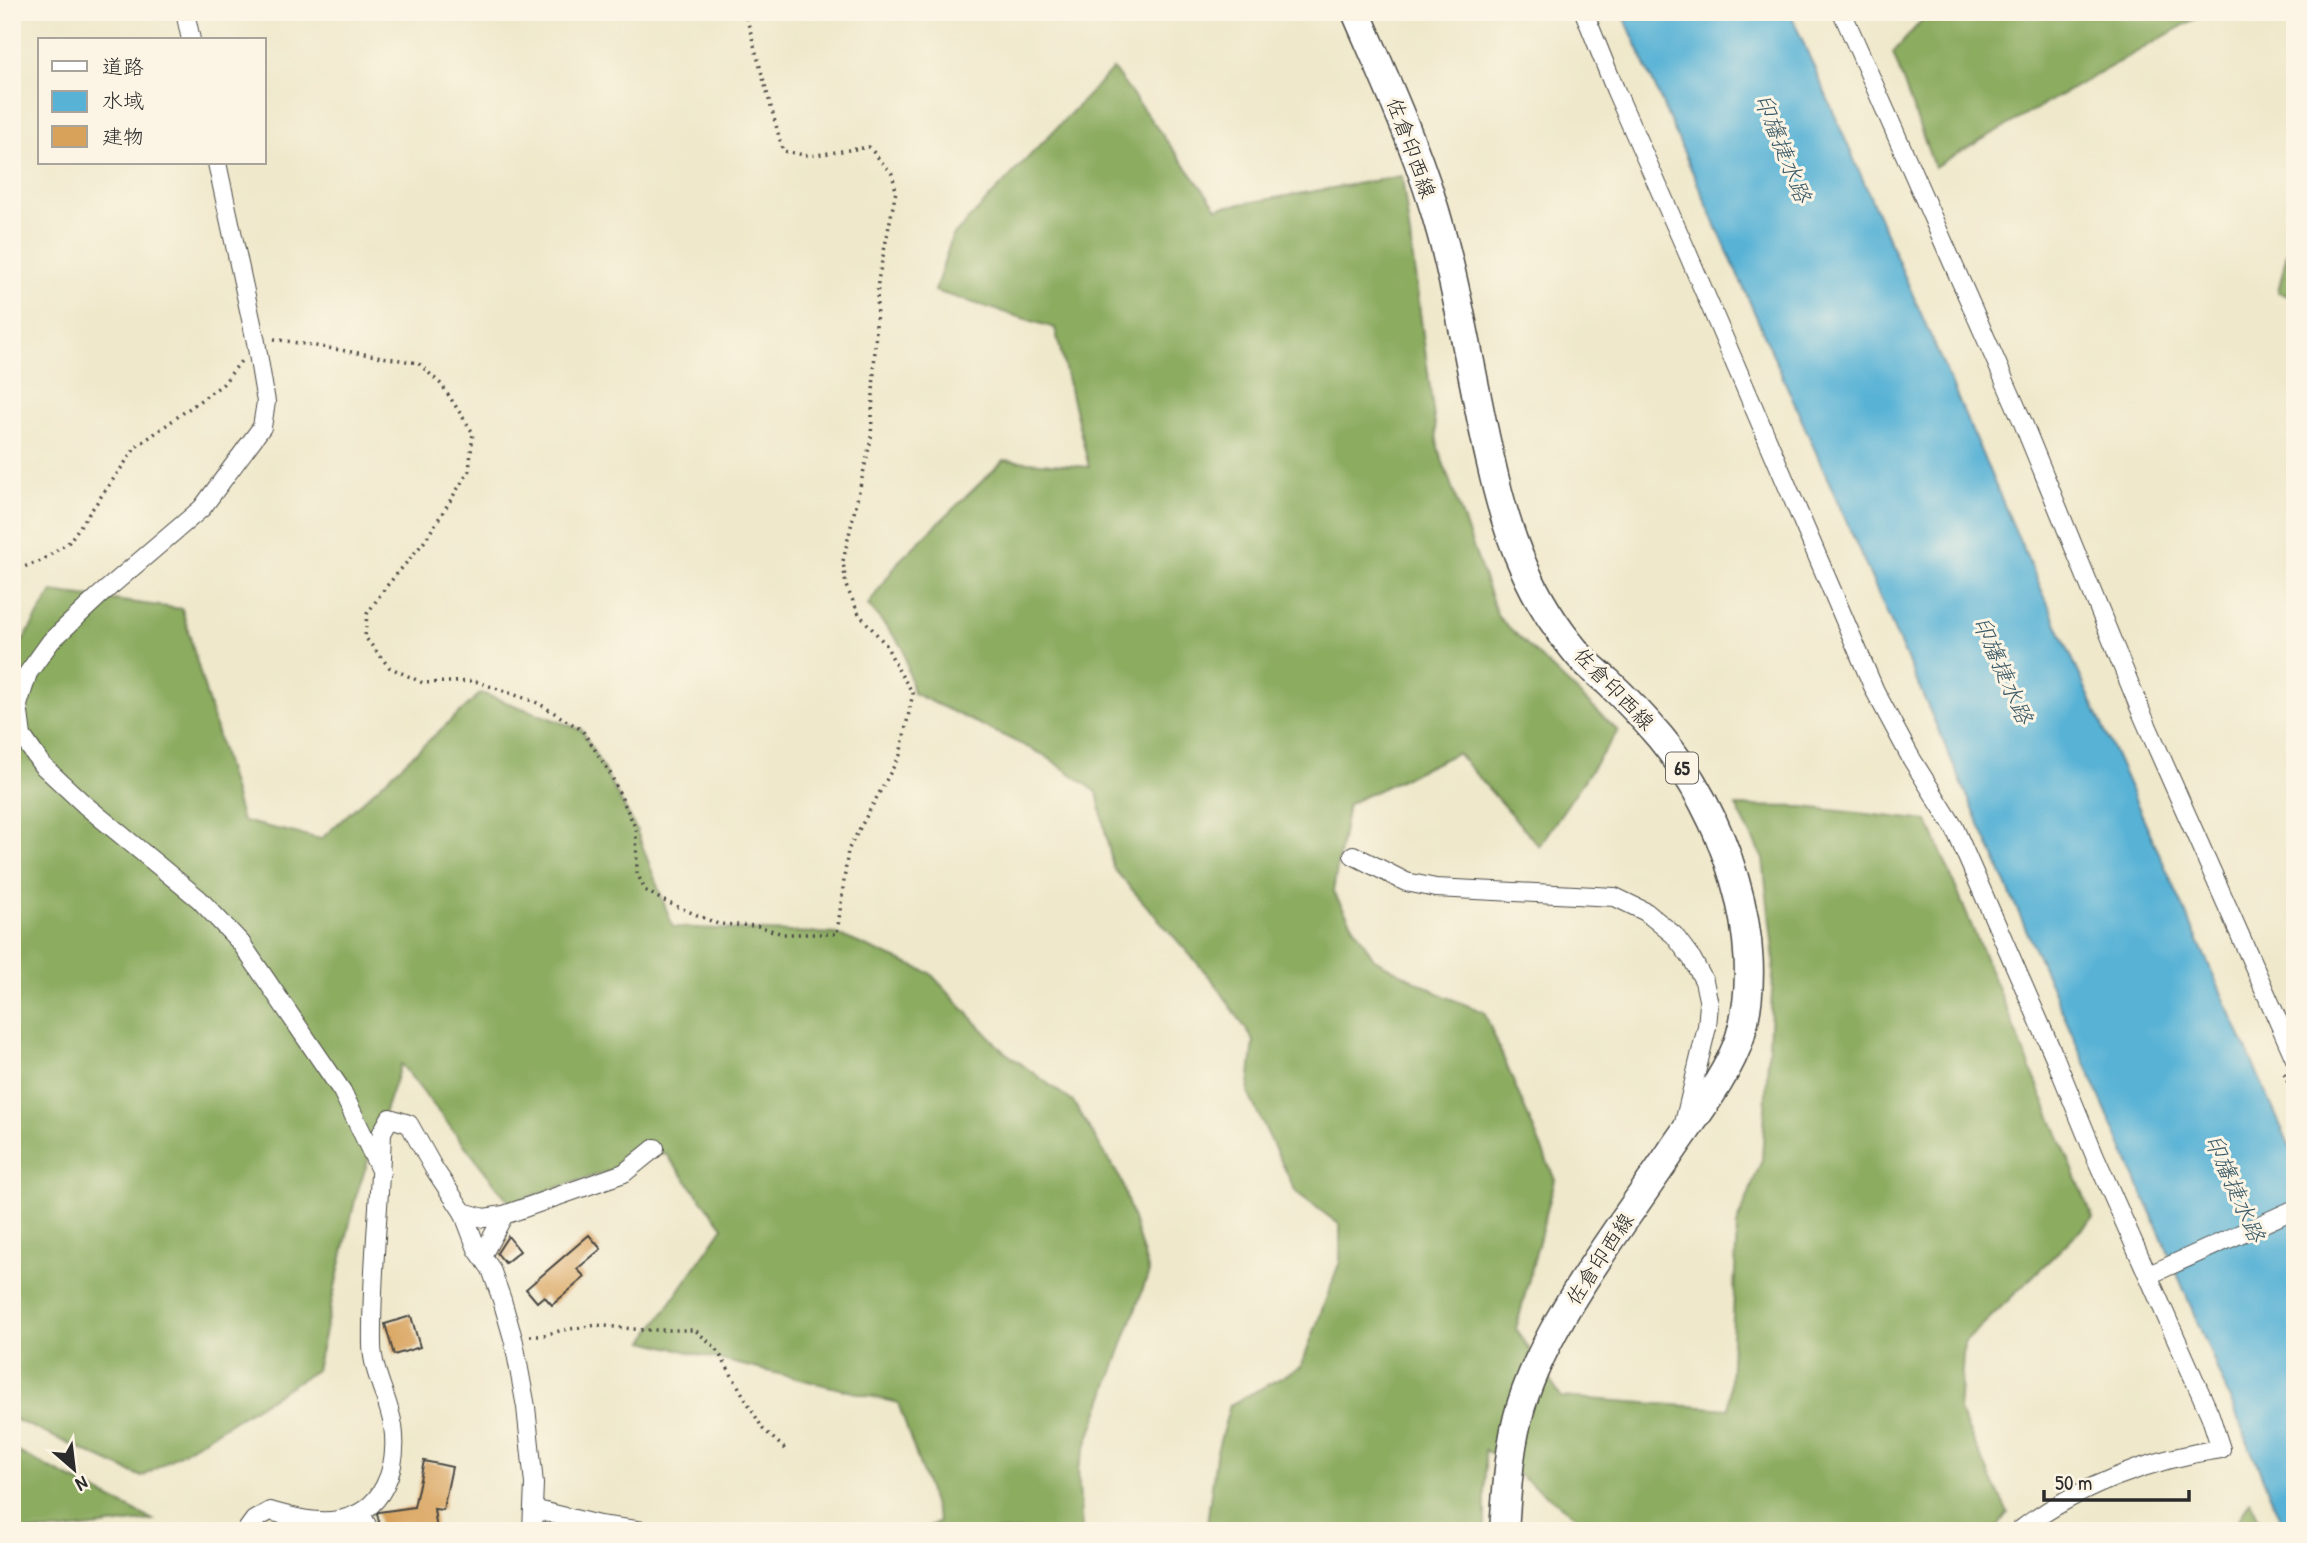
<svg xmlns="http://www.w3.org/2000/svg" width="2307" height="1543" viewBox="0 0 2307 1543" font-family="'Patrick Hand','Klee One',sans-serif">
<rect width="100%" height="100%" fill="#fcf5e5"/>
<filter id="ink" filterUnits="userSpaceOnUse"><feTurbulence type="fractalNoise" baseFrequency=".0143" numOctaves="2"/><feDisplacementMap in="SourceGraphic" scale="14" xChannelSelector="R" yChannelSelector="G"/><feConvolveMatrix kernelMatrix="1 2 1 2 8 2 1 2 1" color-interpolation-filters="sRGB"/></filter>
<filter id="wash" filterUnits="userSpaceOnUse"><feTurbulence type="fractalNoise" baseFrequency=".00686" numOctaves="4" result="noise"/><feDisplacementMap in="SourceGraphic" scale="28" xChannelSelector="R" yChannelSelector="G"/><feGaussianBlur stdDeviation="1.57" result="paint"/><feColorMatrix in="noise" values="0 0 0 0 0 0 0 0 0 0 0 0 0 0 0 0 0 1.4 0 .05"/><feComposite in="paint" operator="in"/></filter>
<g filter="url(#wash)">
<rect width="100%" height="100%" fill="#efe8cb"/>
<path fill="#8cac60" stroke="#5c6c46" stroke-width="2" d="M1929,12H2207L1934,167L1893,53Z
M1113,69L1217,208L1402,176L1438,448L1498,617L1618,731L1539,846L1457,753L1348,804L1333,892L1374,959L1444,996L1484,1012L1555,1180L1516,1329L1561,1397L1729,1409L1737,1225L1762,1159L1774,959L1763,859L1736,806L1804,807L1928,821L2093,1218L1964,1343L1959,1411L2008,1513L1994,1531H1595L1485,1450V1531H1206L1216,1455L1230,1405L1301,1367L1340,1261V1225L1296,1192L1248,1093L1254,1041L1215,983L1113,868L1097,792L1044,755L913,693L903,647L868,605L899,561L1004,460L1089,467L1055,328L935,291L952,237Z
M2295,218V299L2278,292Z
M52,592L182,609L242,821L321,839L481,693L582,730L636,829L673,927L837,934L930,973L1002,1050L1073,1102L1121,1180L1149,1272L1078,1469L1082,1531H922L939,1521L898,1403L644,1341L723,1227L665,1153L510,1203L401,1064L356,1196L316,1370L142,1477L12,1418V659Z
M12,1449L153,1520L59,1531H12Z
M2250,1501L2265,1531H2231Z"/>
<path fill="#58b2d6" stroke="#426e80" stroke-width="2" d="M1622,12H1790L2018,537L2295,1158V1531H2285L2166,1247Z"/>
<g id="blocks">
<path fill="#d8a25b" d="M589,1235L601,1249L577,1269L585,1277L552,1305L544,1296L537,1302L526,1289Z
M508,1236L520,1251L505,1263L497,1253Z
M411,1316L420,1347L394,1355L385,1324Z
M424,1461L452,1467L443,1510L434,1509L437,1531H381L377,1513L379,1512L414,1507Z"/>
</g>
</g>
<g filter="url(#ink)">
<use href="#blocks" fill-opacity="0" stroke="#484743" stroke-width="2"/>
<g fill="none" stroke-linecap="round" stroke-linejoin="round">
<g stroke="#484743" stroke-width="20">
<path id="minor" d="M185,12L191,40
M1584,12L1615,89L1688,254L1875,691L1911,758L1954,827L2055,1058L2095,1156L2210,1415L2221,1449C2152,1458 2074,1488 2019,1531
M1842,12L2021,418L2142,714L2295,1059
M217,163L256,342L266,402L262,427L202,508L99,596L51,641L28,673L18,705L22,736L42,765L85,805L199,899L241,943L342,1091L381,1172
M1353,855L1406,882L1436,888L1615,897L1646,912L1674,935L1692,959L1704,981L1709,1004L1707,1027L1684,1123
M463,1212L484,1218L504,1215L624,1173L655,1148
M482,1256L504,1215
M2149,1275L2295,1209
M533,1509L599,1525L644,1531
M361,1514L370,1531
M246,1531L254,1520L270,1511C292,1517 315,1524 338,1520C383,1513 399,1468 393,1426C389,1399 372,1372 372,1344C371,1274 380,1203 382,1132L390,1118L409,1124L433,1167L463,1212L477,1249L491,1269L502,1300L514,1342L526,1407L534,1484L532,1531"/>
</g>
<g stroke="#484743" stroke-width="31">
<path id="primary" d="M1356,12C1387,84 1421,157 1441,232C1462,308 1473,387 1491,463C1499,499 1509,535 1524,568C1537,598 1556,628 1577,653C1586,664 1598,673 1608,682C1626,699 1644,718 1660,737C1723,813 1769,940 1740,1037C1729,1074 1693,1119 1671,1152C1620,1228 1548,1319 1521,1406C1509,1446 1507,1489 1504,1531"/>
</g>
<path stroke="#484743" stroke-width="3.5" stroke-dasharray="2 5" stroke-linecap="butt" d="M274,339L418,363L442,385L473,433L469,471L424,542L385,588L367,614L365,637L389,667L423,683L475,681L538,703L582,730L610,773L636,829L637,873L645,890L662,900L718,924L758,926L783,934H837L848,850L900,755L913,693L900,673L886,645L859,614L846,586L843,561L871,439L878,281L896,191L892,174L869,147L809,156L783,151L745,12
M12,571L41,561L69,542L136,447L223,384L241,361
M2284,1074L2295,1098
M530,1336H540L563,1330L597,1325L642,1330H695L716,1348L763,1429L785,1449"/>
<use href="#minor" stroke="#fff" stroke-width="18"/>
<use href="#primary" stroke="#fff" stroke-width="28"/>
</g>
</g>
<g text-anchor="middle" stroke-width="6" stroke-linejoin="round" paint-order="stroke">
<rect fill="#fcf5e5" stroke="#6a6863" stroke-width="2" x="1666" y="752.5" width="32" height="31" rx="5"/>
<g font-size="19" font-weight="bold" fill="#2b2b2b">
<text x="1682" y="775">65</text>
</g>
<g font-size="21" fill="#2b2b2b" stroke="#fcf5e5">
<text transform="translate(1411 148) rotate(70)" y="7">佐倉印西線</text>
<text transform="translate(1614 689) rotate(46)" y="7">佐倉印西線</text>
<text transform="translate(1600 1259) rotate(-57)" y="7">佐倉印西線</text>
</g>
<g font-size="23" font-style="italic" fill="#3b5a67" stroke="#fcf5e5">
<text transform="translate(1783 148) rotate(68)" y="8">印旛捷水路</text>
<text transform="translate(2003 670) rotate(66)" y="8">印旛捷水路</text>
<text transform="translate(2235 1188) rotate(66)" y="8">印旛捷水路</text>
</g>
</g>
<rect width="2307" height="1543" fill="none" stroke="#fcf5e5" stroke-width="42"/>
<rect x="38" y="38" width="228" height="126" fill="#fcf5e5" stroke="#a8a49b" stroke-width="2"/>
<rect x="52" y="61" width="35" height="10" fill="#ffffff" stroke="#a8a49b" stroke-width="2"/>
<text x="102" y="74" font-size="21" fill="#2b2b2b">道路</text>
<rect x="52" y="91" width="35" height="21" fill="#58b2d6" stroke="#a8a49b" stroke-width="2"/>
<text x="102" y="108" font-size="21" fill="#2b2b2b">水域</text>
<rect x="52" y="126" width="35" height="21" fill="#d8a25b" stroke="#a8a49b" stroke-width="2"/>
<text x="102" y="144" font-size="21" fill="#2b2b2b">建物</text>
<g transform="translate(74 1469) rotate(152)" stroke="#fcf5e5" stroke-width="5" paint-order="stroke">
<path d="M0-5L12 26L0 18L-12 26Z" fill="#2b2b2b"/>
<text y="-10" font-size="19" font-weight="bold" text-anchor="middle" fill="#2b2b2b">N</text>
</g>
<path d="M2044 1490v10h145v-10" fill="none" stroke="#2b2b2b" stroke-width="3.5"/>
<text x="2055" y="1490" font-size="21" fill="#2b2b2b" stroke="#fcf5e5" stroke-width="5" paint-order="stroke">50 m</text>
</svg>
